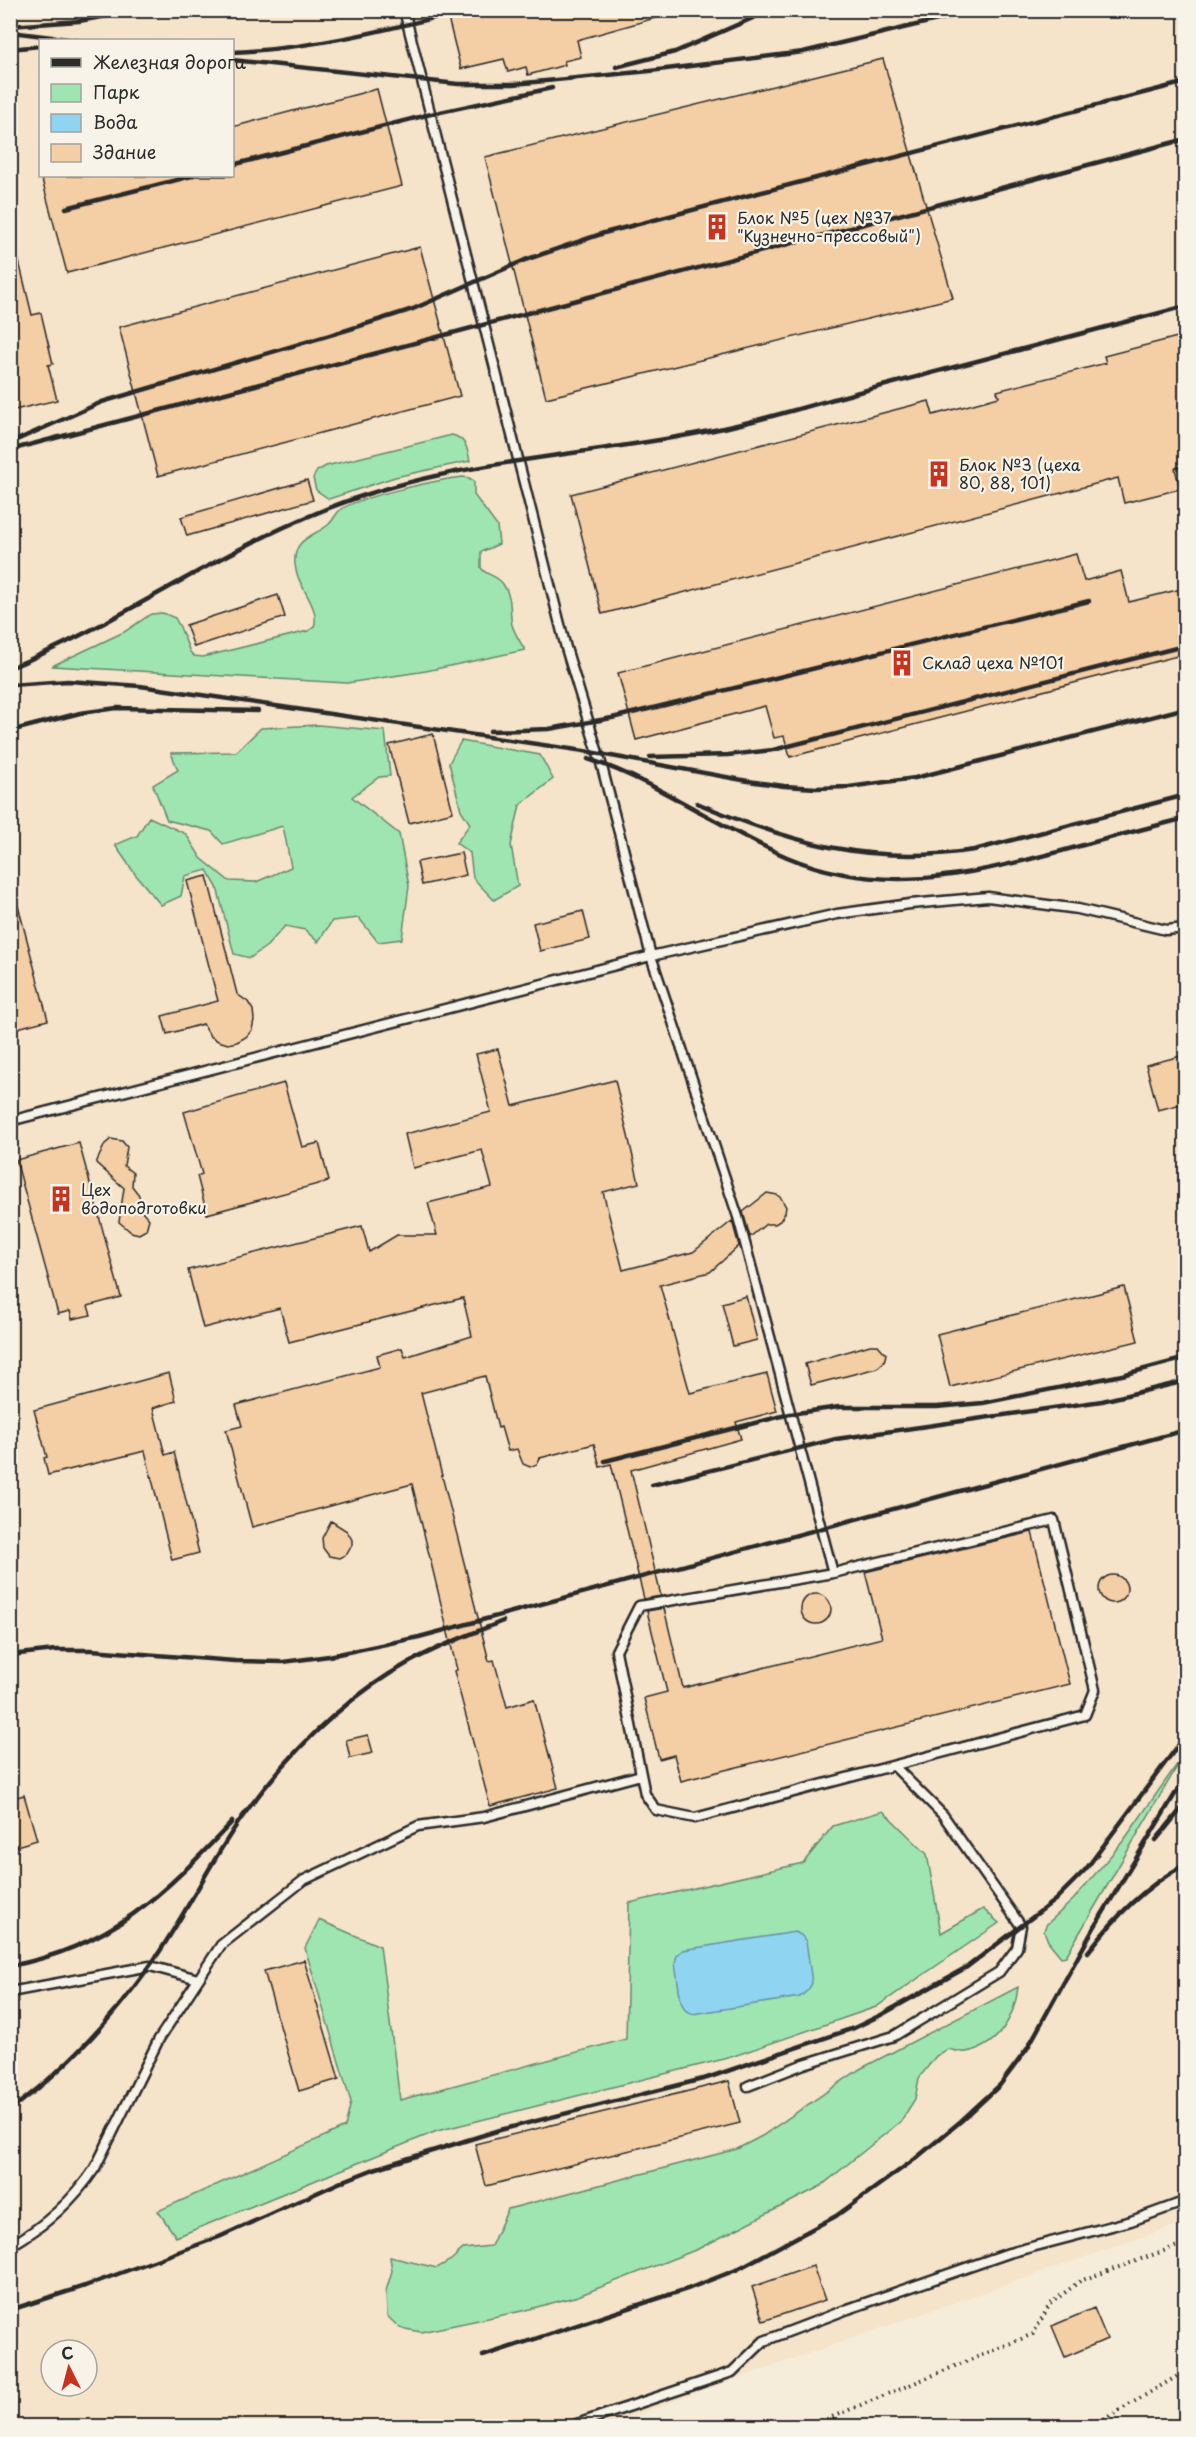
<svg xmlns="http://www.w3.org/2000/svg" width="1196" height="2437" viewBox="0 0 1196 2437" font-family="'Playpen Sans',sans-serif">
<rect width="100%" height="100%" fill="#f6ecda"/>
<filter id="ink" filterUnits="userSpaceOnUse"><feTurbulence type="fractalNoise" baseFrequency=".0167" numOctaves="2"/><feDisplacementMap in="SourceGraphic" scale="12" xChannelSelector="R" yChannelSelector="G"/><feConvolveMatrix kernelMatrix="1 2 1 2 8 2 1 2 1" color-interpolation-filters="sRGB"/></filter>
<g filter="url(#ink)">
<path fill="#f5e3ca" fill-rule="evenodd" d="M11,11H1185V2222L695,2393L610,2426H11ZM40,40H232V176H40ZM51,2350H87V2386H51Z"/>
<path fill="#9fe5b1" stroke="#65886e" stroke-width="1.5" d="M452,435C466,439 467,447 470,461L395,477L329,499L316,490L313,478L317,471L326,466Z
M463,477L469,478L474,481V495L497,526L499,544L481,552V568C487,576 497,575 503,584C513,598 509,610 512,625C515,634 520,642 525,650L426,671L347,683L52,666L124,632L151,614L163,613L175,618L180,627L190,652L194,656L203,657L308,631L314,627C321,606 296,586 295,564C293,538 313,537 328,525C333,521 335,515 339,511C352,498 442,479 463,477Z
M318,725L385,731L390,776L379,777L352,797L399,834L409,886L402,939L378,942L359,918L332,921L318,942L305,930L285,926L267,946L250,958L234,954L217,887L207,870L185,876L181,896L161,905L135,874L115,845L137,836L149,817L186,834L201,858L229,881L256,882L291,867L283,826L223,844L211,831L167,820L153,785L178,770L171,753L236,752L261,728Z
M461,741L540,755L553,779L520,805L511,845L518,886L494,900L473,878L470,853L456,843L470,824L461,810L449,763Z
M1185,1753L1066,1956L1061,1957L1048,1941L1044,1931L1046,1925L1073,1900L1124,1840Z
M883,1811L927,1854L941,1933L983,1909L999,1923L876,2007L728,2058L437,2131L176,2237L158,2211L345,2127L351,2102L305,1948L319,1920L380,1946L400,2100L626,2039L629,1903L803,1863L833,1826Z
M1018,1987C1015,2016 999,2047 966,2052C961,2053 953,2050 948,2049L936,2056L919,2078L915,2099L901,2121L854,2159L821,2186L698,2249L578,2296L522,2311L421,2332L400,2328L387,2316L386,2291L392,2271L390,2257L437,2268L451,2260L463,2249L491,2246L508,2209L737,2149L762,2136L860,2069Z"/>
<path fill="#8fd4f1" stroke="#6790a2" stroke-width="1.5" d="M795,1932L801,1935L806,1941L812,1983L808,1990L800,1997L693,2014L685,2010L681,2002L675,1963L677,1955L683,1950Z"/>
<path fill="#f4cea4" stroke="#2b2b2b" stroke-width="1.5" d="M446,10H665L666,15L577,40L581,57L564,61L565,65L528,75L526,67L508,72L504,59L461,69Z
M883,59L953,298L546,398L485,157Z
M377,89L402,186L67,273L41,176H232V127Z
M420,247L460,396L158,476L119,327Z
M16,249L32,315L41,313L53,364L48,365L57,400L10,411V250Z
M1185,335V465L1175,468L1180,489L1124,503L1118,478L602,614L571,494L929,401L933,415L999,397L997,391L1106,363L1104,356Z
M307,480L313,500L187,536L181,517Z
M1076,554L1084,581L1121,571L1129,602L1185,588V654L790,757L784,736L774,738L765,706L636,740L618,673Z
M278,595L285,617L194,647L186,625Z
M433,734L453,812L409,823L389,745Z
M461,853L466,875L422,885L417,862Z
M207,876L237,994L248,1002L253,1010L254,1020L252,1030L246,1037L237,1042L228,1044L218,1041L210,1036L203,1024L167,1034L162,1016L218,1001L187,881Z
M16,898L48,1020L10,1030V899Z
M583,911L590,939L540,951L533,923Z
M498,1049L513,1106L615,1080L639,1183L603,1192L623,1270L693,1252L732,1221L739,1246L710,1272L660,1285L690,1393L767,1374L777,1411L736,1422L741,1439L631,1470L661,1596L644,1599L611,1464L600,1467L594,1444L540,1458L537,1464L530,1467L523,1464L517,1449L508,1451L501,1427L498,1428L485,1376L421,1393L489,1661L494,1660L507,1707L534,1699L558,1788L490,1806L454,1671L457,1670L412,1484L252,1527L226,1430L242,1426L236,1405L380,1367L377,1355L402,1348L405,1357L472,1336L463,1298L289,1342L280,1308L203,1328L188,1270L362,1226L369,1252L397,1235H437L428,1203L492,1187L482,1150L413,1168L405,1134L491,1112L476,1054Z
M1185,1055V1103L1158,1110L1146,1065Z
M284,1083L302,1147L319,1143L329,1181L207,1214L197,1176L202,1174L184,1112Z
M111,1139L122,1141L127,1147L124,1166L133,1173L132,1186L139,1195L140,1209L149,1219L146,1230L139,1234L131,1232L119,1222L124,1188L96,1163L105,1144Z
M79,1143L121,1297L88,1306L91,1315L72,1319L70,1311L58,1314L16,1160Z
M767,1193L777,1195L781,1198L786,1207L785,1213L780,1221L775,1224H766L750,1237L743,1212Z
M1124,1287L1138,1341L950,1387L937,1334Z
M746,1296L757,1340L733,1346L722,1303Z
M870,1345H878L886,1354L884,1362L877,1368L811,1385L805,1364Z
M169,1373L176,1401L153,1408L165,1455L174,1452L199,1553L172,1560L145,1451L48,1475L44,1458L47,1457L34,1410Z
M331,1521L347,1531L352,1540V1545L347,1554L339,1558L329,1556L323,1548L322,1538Z
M1032,1532L1070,1684L681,1781L674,1755L659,1759L644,1698L667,1692L647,1611L664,1608L683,1688L882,1638L865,1572Z
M1099 1589a14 14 0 1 1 28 0a14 14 0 1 1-28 0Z
M801 1609a15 15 0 1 1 30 0a15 15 0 1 1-30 0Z
M368,1735L373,1753L350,1758L346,1740Z
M24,1795L37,1840L10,1848V1799Z
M304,1960L339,2079L299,2091L264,1971Z
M729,2081L740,2123L486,2186L475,2144Z
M813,2266L825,2300L763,2321L752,2287Z
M1094,2308L1107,2339L1065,2357L1052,2326Z"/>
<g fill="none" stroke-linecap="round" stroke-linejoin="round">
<g stroke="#2b2b2b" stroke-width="13">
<path id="service" d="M404,10L566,648L601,763L651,956L738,1217L833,1573L1054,1520L1095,1690L1085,1715L695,1818L656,1810L645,1794L616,1651L639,1606L833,1573
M10,1121L651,956L837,914L910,904L988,897L1078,909L1166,930L1186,928
M10,1992L150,1966L198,1979
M748,2086L804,2064L894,2036L999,1972L1017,1948L1021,1926L943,1815L894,1766
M10,2246C45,2226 73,2201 95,2168L159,2039L221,1945L304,1880L418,1826L484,1817L641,1775
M571,2426L732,2372L764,2341L848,2309L1009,2253L1131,2221L1186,2201"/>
</g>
<path stroke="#2b2b2b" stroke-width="4" stroke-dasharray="1.5 4.5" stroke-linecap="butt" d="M810,2426L1033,2334L1050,2304L1080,2281L1186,2243
M1093,2426L1186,2371"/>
<use href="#service" stroke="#f7f3e8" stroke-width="8"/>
<path stroke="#2b2b2b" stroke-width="4.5" d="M10,26L79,21L141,10
M11,32L76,40
M10,49L40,46
M232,52C311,49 390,29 466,10
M232,60L458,84H514L650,71L803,52L979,10
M616,67L675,52L771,10
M232,165L431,114L552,88
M66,208L192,176
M10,443L102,402L347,330L413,309L525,260L604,233L1186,82
M10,450L1186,139
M10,668C129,619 233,540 356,498C466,460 590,455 704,432C759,422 813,404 867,390C973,362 1079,334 1186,306
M10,685L68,681L140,686L584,751L748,781L784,786L816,788L849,787L915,778L1186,708
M10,731L80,713L117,708L258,711
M490,731L549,729L612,718L1089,601
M650,757L728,755L773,750L1176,648
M588,759C659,782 719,828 787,857C880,896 965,876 1058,852C1101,840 1143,829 1186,818
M697,803C791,843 871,866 974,850L1186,795
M605,1461L790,1414L839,1407H937L983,1403L1122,1375L1186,1358
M652,1485L836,1439L1102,1401L1186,1381
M10,1655L55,1650H91L235,1661L283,1662L329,1656L419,1637L1186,1430
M1156,1840L1186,1803
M1088,1952C1116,1916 1145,1886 1186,1864
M10,1966C111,1947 164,1894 232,1822
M10,2110C64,2071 111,2020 149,1967C183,1920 207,1867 240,1820C284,1759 341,1700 408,1663C438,1646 471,1634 503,1621
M10,2310L85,2286L219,2237L341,2182L374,2169L500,2130L707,2078L854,2028L881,2015L967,1967L1055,1900L1086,1869L1186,1735
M483,2356L690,2288L736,2270L836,2216L915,2159L961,2121L1000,2085L1027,2049L1095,1926L1186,1776"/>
</g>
</g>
<defs>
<g id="building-bare" transform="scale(2.07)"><path d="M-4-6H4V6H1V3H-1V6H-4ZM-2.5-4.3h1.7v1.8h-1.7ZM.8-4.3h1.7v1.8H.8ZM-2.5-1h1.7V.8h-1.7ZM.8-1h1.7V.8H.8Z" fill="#c8321e" stroke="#f7f3e8" stroke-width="2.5" paint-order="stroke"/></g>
</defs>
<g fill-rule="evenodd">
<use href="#building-bare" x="717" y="227"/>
<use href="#building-bare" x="939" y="474"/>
<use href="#building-bare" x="902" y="663"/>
<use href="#building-bare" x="61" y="1199"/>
</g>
<g text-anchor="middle" stroke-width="4.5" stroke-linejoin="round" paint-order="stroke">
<g font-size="16" fill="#2b2b2b" stroke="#f7f3e8" text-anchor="start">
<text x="737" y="224">Блок №5 (цех №37<tspan x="737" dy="18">"Кузнечно-прессовый")</tspan></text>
<text x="959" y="471">Блок №3 (цеха<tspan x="959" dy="18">80, 88, 101)</tspan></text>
<text x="922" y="669">Склад цеха №101</text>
<text x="81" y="1196">Цех<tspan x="81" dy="18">водоподготовки</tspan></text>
</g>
</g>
<rect width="1196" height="2437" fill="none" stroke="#f7f3e8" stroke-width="36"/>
<rect x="18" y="18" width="1160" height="2401" fill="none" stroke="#2b2b2b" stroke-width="2" filter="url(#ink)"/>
<rect x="39" y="39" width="195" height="138" fill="#f7f3e8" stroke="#a5a39c" stroke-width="1.5"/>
<rect x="51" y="58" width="30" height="9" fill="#2b2b2b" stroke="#a5a39c" stroke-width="1.5"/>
<text x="93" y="69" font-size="18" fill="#2b2b2b">Железная дорога</text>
<rect x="51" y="84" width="30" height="18" fill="#9fe5b1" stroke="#a5a39c" stroke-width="1.5"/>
<text x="93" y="99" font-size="18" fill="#2b2b2b">Парк</text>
<rect x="51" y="114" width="30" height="18" fill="#8fd4f1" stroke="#a5a39c" stroke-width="1.5"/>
<text x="93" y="129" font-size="18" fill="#2b2b2b">Вода</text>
<rect x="51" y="144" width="30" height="18" fill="#f4cea4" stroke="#a5a39c" stroke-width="1.5"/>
<text x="93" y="159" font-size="18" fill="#2b2b2b">Здание</text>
<g transform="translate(69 2368) rotate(354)"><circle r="28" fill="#f7f3e8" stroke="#a5a39c" stroke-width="1.5"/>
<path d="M0-4.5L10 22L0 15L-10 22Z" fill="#c8321e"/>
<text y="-9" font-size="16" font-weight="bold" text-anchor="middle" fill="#2b2b2b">С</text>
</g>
</svg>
